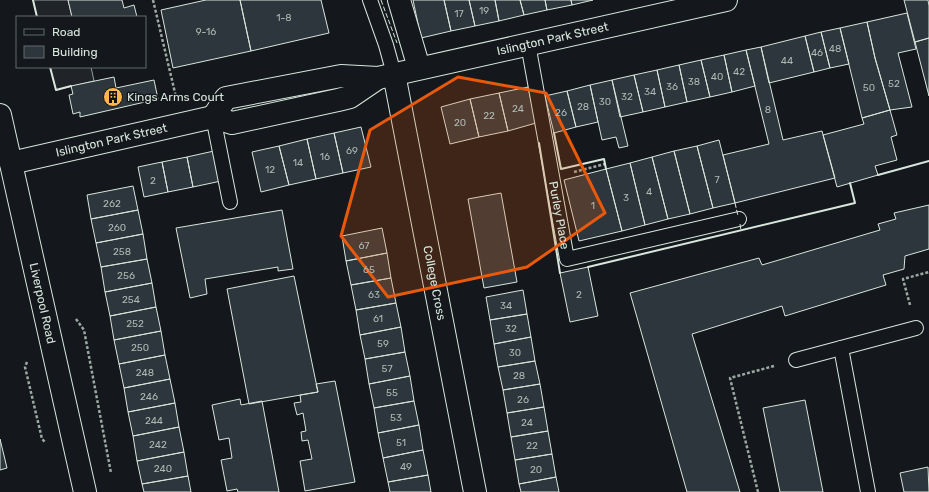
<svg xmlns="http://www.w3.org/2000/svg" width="929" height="492" viewBox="0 0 929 492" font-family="Rubik,sans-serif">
<rect width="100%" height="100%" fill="#14181c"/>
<path fill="#202428" stroke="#939e99" d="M33,0H68L72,17H37Z
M50,67H91L94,81L56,90Z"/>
<path fill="#2c363c" stroke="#d8e6dc" d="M68,0H122L124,8L134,5L137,17H72Z
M206,0H240L251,51L173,68L161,10Z
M240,0H321L329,33L251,51Z
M413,0H444L451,31L421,38Z
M444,0H469L475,26L451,31Z
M469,0H495L499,21L475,26Z
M495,0H520L524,15L499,21Z
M520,0H545L547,10L524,15Z
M545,0H571L572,5L547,10Z
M571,0H593L572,5Z
M904,0H928L929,6V38L915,42Z
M907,13L916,49L898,53L912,107L890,110L875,58L867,22Z
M867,22L875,58L890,110L862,118L840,28Z
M840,28L849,64L830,68L821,32Z
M821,32L830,68L814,72L805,36Z
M805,36L814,72L769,83L761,47Z
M929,38V96L915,42Z
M761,47L783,140L822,131L835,178L735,203L723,155L769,144L746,50Z
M746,50L755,86L732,92L724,55Z
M724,55L732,92L710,97L701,60Z
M701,60L710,97L687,102L679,65Z
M679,65L687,102L665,107L657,70Z
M657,70L665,107L643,112L634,75Z
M634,75L643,112L620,117L612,80Z
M114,77L116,88L154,80L158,99L80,117V112L73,114L69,95L73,94L71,86Z
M612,80L628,146L619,148L616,137L602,140L590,85Z
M590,85L598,122L576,127L567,91Z
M528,87L536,123L508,131L499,93Z
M567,91L576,127L554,133L545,96Z
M499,93L508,131L479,137L470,99Z
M470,99L479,137L450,144L441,107Z
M890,110L897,135L891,137L897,160L875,166L878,175L837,187L823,135L864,124L862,118Z
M361,127L371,167L343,173L334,133Z
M334,133L343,173L316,179L307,139Z
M307,139L316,179L289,185L279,146Z
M719,140L735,203L713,208L697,146Z
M279,146L289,185L261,192L252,152Z
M697,146L713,208L690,214L674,151Z
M214,151L221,181L193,187L187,157Z
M674,151L690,214L668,219L652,157Z
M187,157L193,187L168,192L162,162Z
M652,157L668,219L645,225L630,163Z
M162,162L168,192L144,197L138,167Z
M630,163L645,225L622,231L606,169Z
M606,169L622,231L579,241L564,180Z
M133,186L138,210L91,219L87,195Z
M501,193L517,282L484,288L468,199Z
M929,205V249L905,256L904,269L883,275L886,285L785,316L782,306L692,334L740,492H687L630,293L759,258L762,265L880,230L878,224L896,219L894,213Z
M138,210L143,234L96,243L91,219Z
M282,210L293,269L278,271V267L205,279L207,294L190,298L176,228Z
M382,228L387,253L346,261L342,236Z
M143,234L147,259L101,267L96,243Z
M387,253L391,278L351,285L346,261Z
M147,259L152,283L105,292L101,267Z
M588,267L598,316L570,322L560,273Z
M294,276L318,392L249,404L227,289Z
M391,278L396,303L356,310L351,285Z
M152,283L156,307L110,316L105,292Z
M523,290L527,314L490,320L486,297Z
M396,303L401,327L360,335L356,310Z
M156,307L161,331L114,340L110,316Z
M527,314L531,337L494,344L490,320Z
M401,327L405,352L365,359L360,335Z
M161,331L165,355L119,364L114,340Z
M531,337L535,361L498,367L494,344Z
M405,352L410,376L369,384L365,359Z
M165,355L170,379L124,388L119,364Z
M535,361L540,384L503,390L498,367Z
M410,376L414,401L374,408L369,384Z
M170,379L175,403L128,412L124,388Z
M335,381L355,482L305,491L300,461L312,459L308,440L302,441L301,432L306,431L303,413L297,415L294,403L301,402L300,395L318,392L316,384Z
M540,384L544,407L507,413L503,390Z
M240,399L241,405L262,401L279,492H238L237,489L227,491L221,460L232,458L229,438L219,440L212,405Z
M805,400L823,492H780L763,408Z
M414,401L419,425L378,433L374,408Z
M175,403L179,427L133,436L128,412Z
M544,407L548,431L511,437L507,413Z
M419,425L423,450L383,458L378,433Z
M179,427L184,452L137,461L133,436Z
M548,431L552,454L515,460L511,437Z
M0,439L7,468L0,470Z
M423,450L428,475L388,482L383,458Z
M184,452L188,476L142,484L137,461Z
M552,454L556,477L519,484L515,460Z
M928,467L929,492H904L900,473Z
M428,475L431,492H390L388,482Z
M188,476L191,492H144L142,484Z
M556,477L559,492H521L519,484Z"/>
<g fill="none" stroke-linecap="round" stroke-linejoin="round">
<g stroke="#d8e6dc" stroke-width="16">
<g id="lane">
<path d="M370,0L386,45L394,74"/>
<path id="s1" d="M528,44L567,259L739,219"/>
<path d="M213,117L230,202"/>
<path d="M841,348L868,492"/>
<path d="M796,360L916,328"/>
</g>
</g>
<g stroke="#d8e6dc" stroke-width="24">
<g id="street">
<path d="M399,0L419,68"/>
<path id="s2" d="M394,74L475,492"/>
</g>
</g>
<g stroke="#d8e6dc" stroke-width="24">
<g id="secondary">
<path id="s3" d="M0,115L85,492"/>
<path id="s4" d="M213,117L226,98L341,76L378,78L726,0"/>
<path id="s5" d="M11,163L213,117L232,123L338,100L350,97L378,78"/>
</g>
</g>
<path stroke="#9da8a2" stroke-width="2.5" stroke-dasharray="3 2" stroke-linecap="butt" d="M153,0L176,97
M574,172L605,164
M910,305L903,279L929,272
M76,319L84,330L111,473
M27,362L25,367L42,439L45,442
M758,492L730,378L774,366"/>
<use href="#lane" stroke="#14181c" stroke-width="14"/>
<use href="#street" stroke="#14181c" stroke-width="22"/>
<use href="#secondary" stroke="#14181c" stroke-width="22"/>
<path stroke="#d8e6dc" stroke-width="1" stroke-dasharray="5 2" stroke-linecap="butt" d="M381,0L397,43
M735,203L738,216
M740,224L741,231"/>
<path stroke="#d8e6dc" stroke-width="2" d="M33,0L37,17
M50,67L56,90L71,86
M554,133L561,169L604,159L606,169
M539,143L560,273
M878,175L929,161
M588,267L855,203L850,183"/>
</g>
<path fill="#e8590c" fill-opacity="0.2" stroke="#e8590c" stroke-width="3" stroke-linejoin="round" d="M458,77L546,93L605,213L527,267L388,297L341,236L370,130Z"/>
<defs>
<g id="building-disc" transform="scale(1)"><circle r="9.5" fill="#ffb74d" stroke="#14181c"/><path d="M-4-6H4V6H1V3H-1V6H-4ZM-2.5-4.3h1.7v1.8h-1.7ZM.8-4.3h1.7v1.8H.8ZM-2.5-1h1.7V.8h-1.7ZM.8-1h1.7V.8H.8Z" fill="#111"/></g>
</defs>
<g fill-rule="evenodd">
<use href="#building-disc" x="113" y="97"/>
</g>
<g text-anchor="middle" stroke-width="3" stroke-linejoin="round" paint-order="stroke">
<g font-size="10" fill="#adbab4">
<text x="484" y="14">19</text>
<text x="459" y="17">17</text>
<text x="284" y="21">1-8</text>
<text x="206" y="35">9-16</text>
<text x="835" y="52">48</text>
<text x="817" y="56">46</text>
<text x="787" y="64">44</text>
<text x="739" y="75">42</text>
<text x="717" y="80">40</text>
<text x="694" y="85">38</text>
<text x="894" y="87">52</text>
<text x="672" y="90">36</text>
<text x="869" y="91">50</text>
<text x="650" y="95">34</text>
<text x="627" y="100">32</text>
<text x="605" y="105">30</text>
<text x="583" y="110">28</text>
<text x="518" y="112">24</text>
<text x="768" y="113">8</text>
<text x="561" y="116">26</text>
<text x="489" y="119">22</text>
<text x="460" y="126">20</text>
<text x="352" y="154">69</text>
<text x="325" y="160">16</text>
<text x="298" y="166">14</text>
<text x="270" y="173">12</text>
<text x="717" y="183">7</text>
<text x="153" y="184">2</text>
<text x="649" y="195">4</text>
<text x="626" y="201">3</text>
<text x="112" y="207">262</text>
<text x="593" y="209">1</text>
<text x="117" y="231">260</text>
<text x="364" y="249">67</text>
<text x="122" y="255">258</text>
<text x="369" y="273">65</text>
<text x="126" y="279">256</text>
<text x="374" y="298">63</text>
<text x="579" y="298">2</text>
<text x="131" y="303">254</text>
<text x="506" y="309">34</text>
<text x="378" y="322">61</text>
<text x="135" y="327">252</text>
<text x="511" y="332">32</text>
<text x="383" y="347">59</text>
<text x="140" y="351">250</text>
<text x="515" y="356">30</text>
<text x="387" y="372">57</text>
<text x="145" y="376">248</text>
<text x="519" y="379">28</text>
<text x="392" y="396">55</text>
<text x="149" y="400">246</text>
<text x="523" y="403">26</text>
<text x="396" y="421">53</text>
<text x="154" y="424">244</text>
<text x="527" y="426">24</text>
<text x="401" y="446">51</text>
<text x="158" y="448">242</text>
<text x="532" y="449">22</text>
<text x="406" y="470">49</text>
<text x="163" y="472">240</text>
<text x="536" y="473">20</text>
</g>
<g font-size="12" fill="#d8e6dc" stroke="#14181c">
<text dy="4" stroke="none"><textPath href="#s4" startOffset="356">Islington Park Street</textPath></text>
<text dy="4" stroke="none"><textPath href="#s5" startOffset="103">Islington Park Street</textPath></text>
<text dy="4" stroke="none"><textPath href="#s1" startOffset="174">Purley Place</textPath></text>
<text dy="4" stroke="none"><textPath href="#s2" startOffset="213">College Cross</textPath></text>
<text dy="4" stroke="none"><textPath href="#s3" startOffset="193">Liverpool Road</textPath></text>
</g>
<g font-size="12" fill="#d8e6dc" stroke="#14181c" text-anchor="start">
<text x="127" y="101">Kings Arms Court</text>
</g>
</g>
<rect x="16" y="16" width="130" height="52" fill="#14181c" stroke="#626a69"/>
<rect x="24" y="29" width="20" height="6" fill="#14181c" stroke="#626a69"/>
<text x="52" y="36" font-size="12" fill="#d8e6dc">Road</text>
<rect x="24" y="46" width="20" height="12" fill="#2c363c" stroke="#626a69"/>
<text x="52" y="56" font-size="12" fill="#d8e6dc">Building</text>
</svg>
